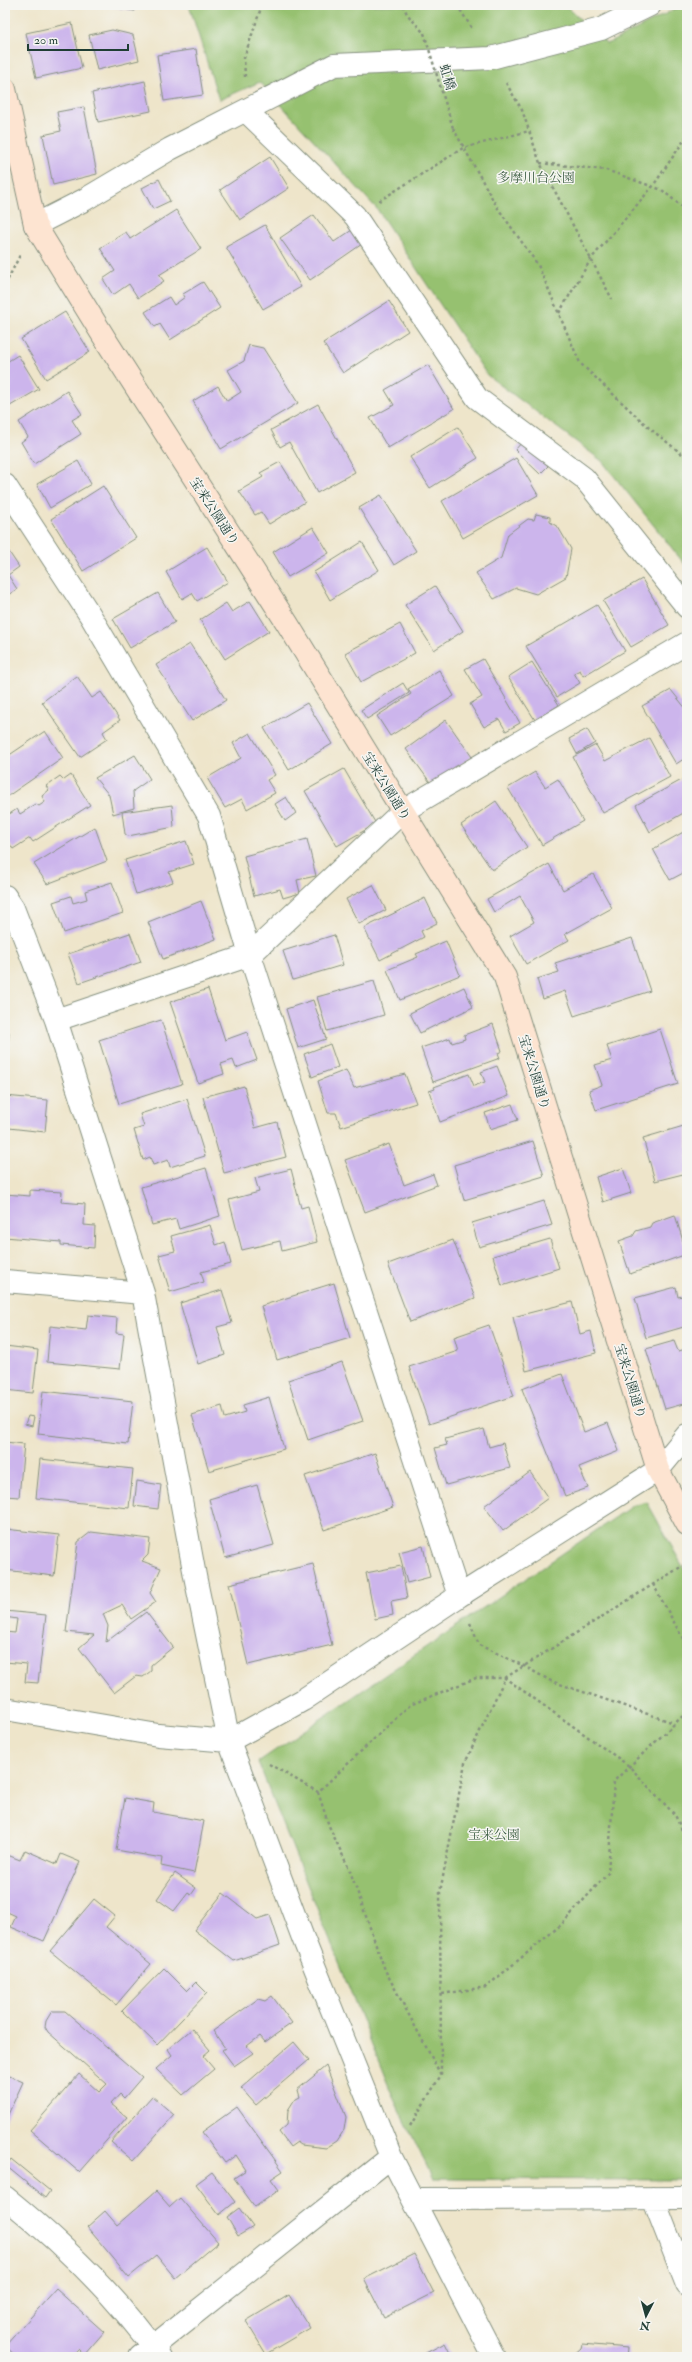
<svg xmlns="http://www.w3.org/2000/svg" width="692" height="2362" viewBox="0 0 692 2362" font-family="'IM FELL Double Pica','Noto Serif JP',serif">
<rect width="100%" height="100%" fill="#f6f6f2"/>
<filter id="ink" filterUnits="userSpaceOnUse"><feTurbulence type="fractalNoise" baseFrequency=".025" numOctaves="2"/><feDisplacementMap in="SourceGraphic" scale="8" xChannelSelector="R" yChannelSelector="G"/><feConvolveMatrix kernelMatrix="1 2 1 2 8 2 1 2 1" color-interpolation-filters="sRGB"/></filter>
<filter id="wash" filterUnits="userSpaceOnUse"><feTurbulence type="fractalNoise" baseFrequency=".012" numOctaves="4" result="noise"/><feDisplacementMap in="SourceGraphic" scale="16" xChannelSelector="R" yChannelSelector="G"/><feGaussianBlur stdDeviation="0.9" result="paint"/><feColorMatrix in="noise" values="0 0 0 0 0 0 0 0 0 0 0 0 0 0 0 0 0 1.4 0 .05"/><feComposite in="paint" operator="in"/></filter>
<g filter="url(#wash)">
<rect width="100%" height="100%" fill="#eee5ca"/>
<path fill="#96c16f" stroke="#5a7f52" d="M189,5H565L607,44L683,5H687V567L602,461L487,375L377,209L260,82L219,100Z
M647,1502L687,1574V2180L433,2179L391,2092L258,1762L632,1506Z"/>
<g id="blocks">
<path fill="#ccb5ec" d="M112,5H136L135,11L112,7Z
M72,23L82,68L36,78L26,33Z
M112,30L133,35L139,60L97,70L89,35Z
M196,49L203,95L164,101L157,55Z
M145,81L151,111L98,122L92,93Z
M84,107L97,174L53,185L43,135L61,131L57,112Z
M270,157L289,188L240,220L220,190Z
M159,179L170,201L153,209L142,188Z
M176,210L201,249L159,275L164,281L138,298L129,284L113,295L103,279L115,271L100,248L126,232L130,239Z
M314,215L334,242L352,230L362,244L310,280L280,238Z
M265,225L301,287L263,309L226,247Z
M203,282L220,308L170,340L160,324L155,327L145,312L169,297L174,305L185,297L183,294Z
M389,301L408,331L343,373L323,343Z
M65,312L90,352L46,379L21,339Z
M249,345L263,348L298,403L221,449L193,401L218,386L227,401L241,392L228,370L244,361Z
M18,355L39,389L5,409V363Z
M428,365L454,409L388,448L370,418L394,405L385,390Z
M67,391L82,414L72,420L81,434L34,464L21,442L28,437L19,422Z
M318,404L355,472L317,493L289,442L280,447L271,430Z
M458,427L478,458L430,488L410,457Z
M522,442L548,466L540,474L515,450Z
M516,458L538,495L463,538L442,501Z
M78,461L91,484L50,508L37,484Z
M280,462L305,502L269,524L261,512L255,515L239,491L263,477L260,473Z
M103,486L136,538L83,571L51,519Z
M381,495L416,551L394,565L359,508Z
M536,514L550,517V522L558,527L571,549L566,577L536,594L516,588L494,599L476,573L501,558L508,534L528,519L534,520Z
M313,527L329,553L288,577L273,552Z
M362,542L379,570L330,600L314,572Z
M5,546L19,567L8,575L17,589L5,597Z
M207,547L228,582L197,601L192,593L182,599L166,572Z
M642,579L669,625L631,647L603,601Z
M435,586L463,631L434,650L405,605Z
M158,593L175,622L130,648L113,619Z
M250,601L269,631L225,659L200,620L226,603L232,612Z
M597,605L625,651L583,676L580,670L574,673L580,683L557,697L526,646Z
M400,624L415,653L361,682L345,653Z
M190,644L226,700L192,721L156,665Z
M483,659L520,723L506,731L499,719L484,727L470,704L482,697L465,669Z
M532,662L559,705L535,720L508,677Z
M439,670L454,696L390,736L377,716L411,694L408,689Z
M77,676L92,698L101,692L120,720L103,732L107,739L80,757L42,702Z
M403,683L409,693L367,719L361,710Z
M671,690L687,710V757L676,764L642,706Z
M307,703L332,744L289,770L264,728Z
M446,720L472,757L432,785L406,749Z
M587,729L595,743L577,754L569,739Z
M45,731L63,758L5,798V758Z
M250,733L275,775L267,780L275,793L247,809L242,799L225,808L207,778L241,758L233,743Z
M649,738L670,777L603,813L573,757L596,745L605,761Z
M135,755L150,779L133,791L134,808L113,814L109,795L95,778Z
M344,769L376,824L337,846L305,791Z
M535,772L545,787L558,779L583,821L542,845L508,788Z
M71,775L90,805L33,842L30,838L13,849L5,837V817L17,809L20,814L36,804L39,806L45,802L42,796L49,790L46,786L60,776L64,780Z
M687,777V811L650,832L636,805Z
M286,797L296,813L285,821L275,804Z
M496,801L527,847L492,870L461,825Z
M172,805L174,827L128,836L125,834L122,812Z
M95,827L107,861L47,884L34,864Z
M687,830V871L670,880L653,849Z
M307,839L316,876L297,880L300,893L283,898L280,889L254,896L244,856Z
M186,841L194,864L169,872L173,882L136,894L125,860Z
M549,864L563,890L593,874L612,908L565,934L569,940L526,964L510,936L534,922L520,896L494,912L487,899Z
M112,882L123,913L64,933L53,902L71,896L73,903L87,899L85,891Z
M373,885L386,910L359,924L346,899Z
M425,898L437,923L421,931L424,937L380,960L364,928Z
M201,901L216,939L163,959L148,922Z
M130,933L141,962L79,983L68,954Z
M334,935L343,965L293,980L283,951Z
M632,938L650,991L574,1016L565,991L543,999L537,979L559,972L555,963Z
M446,941L460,975L400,1000L387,970L418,957L416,954Z
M374,981L384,1015L327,1031L317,997Z
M464,987L473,1007L420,1033L410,1013Z
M208,989L225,1040L247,1032L257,1060L236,1068L233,1060L221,1064L224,1074L198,1083L170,1002Z
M313,1000L326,1039L298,1048L286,1009Z
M161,1020L182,1084L119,1104L99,1040Z
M493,1024L502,1051L498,1053L500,1058L433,1082L421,1048L450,1038L452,1043L465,1039L464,1035Z
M660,1029L678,1084L596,1110L589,1090L602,1085L595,1065L612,1060L607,1046Z
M5,1032H9L7,1069H5Z
M330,1044L338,1067L312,1077L304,1054Z
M497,1066L509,1096L440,1122L429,1091L435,1089L434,1087L469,1074L474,1086L485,1082L481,1072Z
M346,1070L354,1088L405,1074L416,1103L341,1127L336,1113H328L318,1081Z
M244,1086L255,1128L277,1122L286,1157L224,1173L203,1097Z
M5,1096L48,1100L45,1132L9,1128L8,1136L5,1135Z
M187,1099L205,1156L170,1167L168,1160L153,1165L150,1157L143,1160L134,1130L144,1127L140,1114Z
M512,1104L518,1120L490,1129L485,1113Z
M687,1125V1173L655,1181L643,1138Z
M533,1141L544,1176L464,1200L454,1165Z
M389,1144L404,1185L433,1174L437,1185L365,1212L345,1160Z
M206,1168L220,1216L179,1229L176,1219L152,1225L141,1187Z
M623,1168L631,1193L603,1202L596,1177Z
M291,1169L301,1208L308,1206L317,1242L282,1251L280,1241L242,1250L229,1200L259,1192L255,1178Z
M30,1190L62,1192L61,1202L85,1204L84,1225L95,1226L94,1248L61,1245V1242L5,1237V1194L30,1196Z
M544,1201L552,1225L479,1247L472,1223Z
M675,1215L687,1254L630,1274L619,1241L633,1236L636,1231L650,1227L652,1223Z
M210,1225L216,1245L225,1242L231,1264L201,1272L204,1282L170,1292L159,1255L175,1251L171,1236Z
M550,1239L559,1268L502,1286L493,1256Z
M453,1240L475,1298L410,1322L388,1264Z
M334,1283L350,1338L277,1360L261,1306Z
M676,1287L678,1297L687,1295V1326L646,1338L635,1298Z
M222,1290L232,1323L217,1327L225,1355L198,1364L180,1303Z
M572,1302L580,1334L591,1331L596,1353L526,1371L513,1317Z
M88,1315L117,1318L116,1333L124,1334L120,1369L47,1362L50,1326L86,1330Z
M489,1325L514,1396L429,1424L409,1367L458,1351L454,1337Z
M674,1341L678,1351L687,1349V1403L665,1409L646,1349Z
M5,1346L38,1350L33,1393L5,1390Z
M342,1362L363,1421L308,1440L288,1380Z
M562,1374L584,1432L608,1423L619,1451L579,1467L588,1488L565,1496L522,1389Z
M43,1391L133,1401L128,1444L38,1434Z
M269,1397L284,1449L209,1471L192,1415L222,1406L225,1418L245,1412L243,1405Z
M28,1416L34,1417L32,1426L25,1424Z
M484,1429L489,1447L503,1443L510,1468L446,1485L435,1448L447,1445L445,1439Z
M5,1442L24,1444L19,1497L5,1496Z
M375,1453L393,1507L324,1530L305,1476Z
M40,1459L133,1469L129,1508L36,1498Z
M530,1472L548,1498L503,1531L484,1506Z
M137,1481L161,1485L158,1509L134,1506Z
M257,1485L274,1545L225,1558L209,1499Z
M5,1529L59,1535L54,1576L5,1570Z
M91,1532L150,1539L148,1555L142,1561L161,1568L150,1593L156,1602L131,1619L122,1605L103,1614L108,1626L106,1642L146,1612L173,1647L151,1665V1671L143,1677L136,1676L114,1693L79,1648L94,1635L66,1632L78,1542Z
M423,1546L430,1577L407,1583L399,1552Z
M313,1564L332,1645L248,1665L229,1584Z
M401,1566L407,1598L391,1601L393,1615L375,1619L366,1573Z
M5,1611L46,1615L38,1683L25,1682L27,1664L5,1662V1632L15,1633L17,1619L5,1617Z
M125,1798L154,1803L153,1812L204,1821L194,1873L161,1866L162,1858L116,1850Z
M25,1850L57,1864L61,1854L80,1862L44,1941L11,1927L16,1916L5,1911V1854L20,1860Z
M175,1873L196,1888L191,1895L188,1893L174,1911L157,1899Z
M223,1893L257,1919L270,1915L280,1945L234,1961L194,1930Z
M94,1899L115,1916L106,1927L151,1964L116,2005L50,1951Z
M164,1968L187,1991L196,1982L207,1993L157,2045L122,2011Z
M272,1996L292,2023L265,2042L260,2036L247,2046L253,2053L234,2066L222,2050L225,2048L213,2031L258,1999L265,2001Z
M52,2011H65L142,2077L124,2098L120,2094L111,2104L127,2117L79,2172L30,2130L79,2074L99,2092L107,2084L48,2032L45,2027L46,2021Z
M192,2029L210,2050L203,2056L214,2069L183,2095L156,2069L172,2055L168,2049Z
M294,2042L309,2060L256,2105L241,2088Z
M326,2066L346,2117L344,2130L337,2141L326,2148L301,2145L297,2142L290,2147L279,2132L287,2125L288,2110L295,2099L299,2097L297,2090Z
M5,2074L23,2082L5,2121Z
M152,2096L174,2115L133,2161L111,2142Z
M237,2107L283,2171L271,2179L279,2190L255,2207L234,2178L246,2170L236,2155L225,2163L202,2132Z
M11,2159L50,2191L45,2198L6,2166Z
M212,2172L235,2202L219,2215L196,2184Z
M156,2191L170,2207L180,2198L218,2242L175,2278L156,2255L129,2277L87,2227L105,2211L117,2225Z
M239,2208L253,2227L238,2236L227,2217Z
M414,2254L434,2293L384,2318L364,2279Z
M56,2289L104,2332L84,2355L78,2349L71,2357H17L5,2346Z
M289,2295L310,2328L266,2354L246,2321Z
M445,2343L452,2357H423L422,2355Z
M582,2344L628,2348L627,2357H571L581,2348Z"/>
</g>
</g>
<g filter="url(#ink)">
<use href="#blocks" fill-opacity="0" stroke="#86917f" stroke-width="1"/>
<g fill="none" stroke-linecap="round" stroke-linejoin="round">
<g stroke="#86917f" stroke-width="24">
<path id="street" d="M246,111L355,216L477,398L584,478L687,607
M35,225L84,200L170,149L334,65L491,58L601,29L650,5
M5,485L90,615L209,816L250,955L459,1596
M5,896L13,908L56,1020L143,1293L195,1576L229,1741L303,1938L391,2157L494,2357
M56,1020L250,955L403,811L687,643
M5,1281L143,1293
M5,1709L158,1735L229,1741L303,1700L459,1596L658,1470L687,1435
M5,2197C63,2244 117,2296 160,2357
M653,2198L687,2285
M414,2199L687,2198
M140,2357L391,2157"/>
</g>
<g stroke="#86917f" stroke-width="24">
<path id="secondary" d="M5,89L35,225L107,342L287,623L505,977L658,1470L687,1524"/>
</g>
<path stroke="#86917f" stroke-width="2.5" stroke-dasharray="3 3" stroke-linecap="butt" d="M403,5L407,14L423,32
M457,5L473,30
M245,77L244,58L262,5
M506,83L522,110L540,163L612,299
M453,128L497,207L538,265L580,363L648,427L687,458
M540,163L606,170L662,190L687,211
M379,201L463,148L529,131
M5,285L20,255
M559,313L591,259L653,186L687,136
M653,1584L687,1646
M470,1623L479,1645L524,1666L551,1681L674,1723
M269,1764L318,1792L410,1705L476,1678H505L629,1766L675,1815L687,1841
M318,1792L329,1826L350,1871L385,1970L441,2075
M442,1994L486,1987L562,1924L608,1873L614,1781L687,1712
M410,2126L441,2075L440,1892L465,1763L505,1678L687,1563"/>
<use href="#street" stroke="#fff" stroke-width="22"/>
<use href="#secondary" stroke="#fde4d1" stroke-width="22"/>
<path stroke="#86917f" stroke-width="2.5" stroke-dasharray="3 3" stroke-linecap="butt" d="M424,33L453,128"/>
</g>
</g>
<g text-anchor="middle" stroke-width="3" stroke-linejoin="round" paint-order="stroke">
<g font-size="13" fill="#1f3d34" stroke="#f6f6f2">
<text transform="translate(448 77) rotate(73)" y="5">虹橋</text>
<text transform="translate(215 511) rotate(57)" y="5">宝来公園通り</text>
<text transform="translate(387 786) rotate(58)" y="5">宝来公園通り</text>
<text transform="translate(535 1072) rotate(73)" y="5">宝来公園通り</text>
<text transform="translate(631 1381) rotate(73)" y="5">宝来公園通り</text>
</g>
<g font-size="13" fill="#3d5e43" stroke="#f6f6f2">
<text x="536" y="182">多摩川台公園</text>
<text x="494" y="1839">宝来公園</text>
</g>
</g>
<rect width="692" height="2362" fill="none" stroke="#f6f6f2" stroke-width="20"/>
<g transform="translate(646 2316) rotate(186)" stroke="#f6f6f2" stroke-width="3" paint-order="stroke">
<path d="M0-3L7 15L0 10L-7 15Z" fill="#1f3d34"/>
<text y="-6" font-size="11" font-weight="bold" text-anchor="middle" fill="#1f3d34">N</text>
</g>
<path d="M28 44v6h100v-6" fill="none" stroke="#1f3d34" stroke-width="2"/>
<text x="34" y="44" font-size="12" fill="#1f3d34" stroke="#f6f6f2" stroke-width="3" paint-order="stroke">20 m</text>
</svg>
